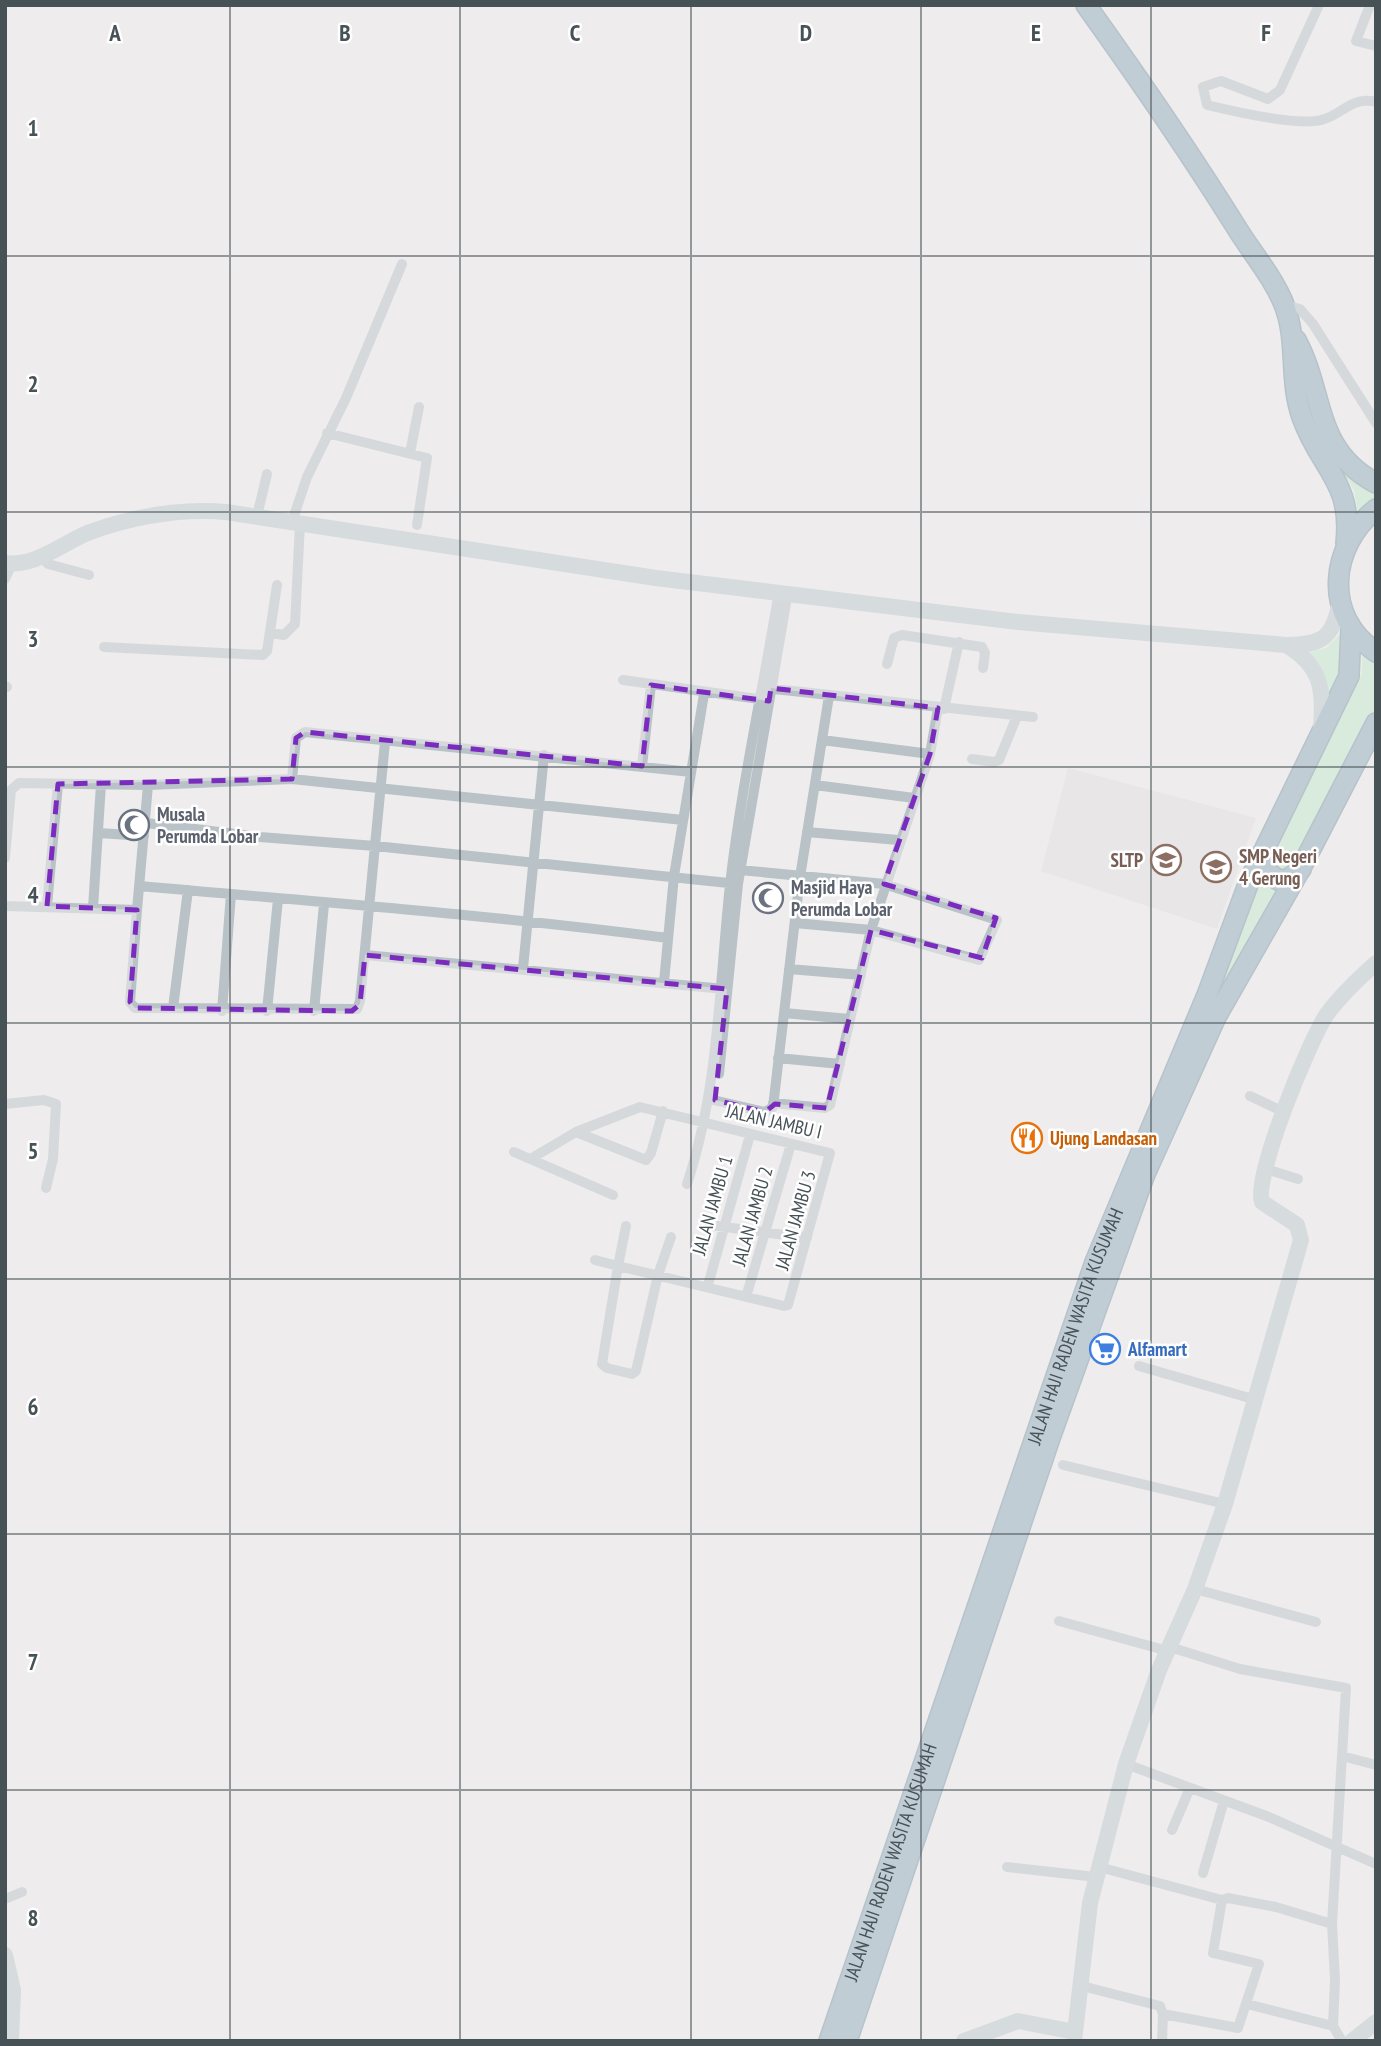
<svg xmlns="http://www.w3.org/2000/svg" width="1381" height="2046" viewBox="0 0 1381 2046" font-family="'PT Sans Narrow',sans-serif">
<rect width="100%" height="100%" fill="#eeecec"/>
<path fill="#dfddde" d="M1068,768L1256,818L1217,929L1041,871Z"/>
<path fill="#bee8c8" d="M1306,369C1318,412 1332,472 1376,491V502L1358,516L1354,490L1315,427L1305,398Z
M1342,632L1351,661L1332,704L1320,665L1306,652L1326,648Z
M1362,649L1376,663V711L1291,875L1281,879L1266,861L1362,674Z
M1256,872L1266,884L1281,887L1151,1128Z"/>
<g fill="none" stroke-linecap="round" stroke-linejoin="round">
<g stroke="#7491a1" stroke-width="22">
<g id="highway">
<path d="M1086,5C1139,79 1190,153 1238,230C1253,254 1275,280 1285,307C1298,342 1289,381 1302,417C1320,469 1353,481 1346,543"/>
<path d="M1296,340C1325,393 1313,450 1376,483"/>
<path d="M1376,509C1330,546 1322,616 1376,652"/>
<path d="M1261,855L1264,869L1278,880L1288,879L1301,869"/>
<path id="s1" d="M829,2041L1095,1262L1207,995L1250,879L1349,676L1351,628"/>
<path d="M847,2041L1050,1438L1145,1174L1216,1017L1301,868L1376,723"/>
</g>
</g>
<path stroke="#b9c2c7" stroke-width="10" d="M1319,5L1280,90L1268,99L1221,81L1203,87L1207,105C1232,111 1298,126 1321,120C1343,115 1350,96 1376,102
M1370,5L1356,41L1376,46
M1285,305L1300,309L1313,324L1376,423
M327,433L427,458L417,525
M410,453L419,407
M257,516L267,474
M292,522L307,477L346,398L402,264
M41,557L48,564L89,575
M5,579L12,564
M270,633L284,635L295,624L300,523
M104,647L263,655L267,651L277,585
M887,664L894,638L902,635L982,647L985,653L983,668
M623,680L766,700
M5,686L7,687
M765,688L1033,717
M944,709L959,642
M822,740L930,754
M972,759L994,762L999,760L1017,716
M642,766L651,685
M292,779L296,738L305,732L691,772
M815,785L914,798
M146,823L260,837L375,846L738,884
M807,832L898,840
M99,833L144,836
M5,858L11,790L19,783L148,785L292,779L683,820
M740,870L884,884L997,920L979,960L871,930L795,923
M140,886C316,902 493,915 668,938
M5,906L137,910L148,785
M47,906L58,784
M93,908L101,784
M137,910L130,1002L135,1008L357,1009L360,1001L385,742
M365,955L724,989
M523,968L544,755
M789,969L861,975
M664,982L674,876L704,694
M173,1008L188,890
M222,1011L231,894
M267,1011L278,899
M314,1011L324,904
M784,1013L849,1019
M778,1058L840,1064
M719,1074L738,884L788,592
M1250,1096L1284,1112
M709,1099L765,1112L773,1107L800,877L829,696
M773,1103L825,1108L830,1105L871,930L930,754L938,708
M5,1104L44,1100L56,1104L53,1159L46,1188
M576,1132L646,1160L651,1153L663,1111
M514,1152L613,1195
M532,1158L576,1132L640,1107L830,1153L788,1305L784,1306C729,1293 673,1279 618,1266L602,1364L607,1368L632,1374L636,1371L658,1275L671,1237
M1266,1169L1298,1179
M687,1184C719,1088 719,985 730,885C741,787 763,689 779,591
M703,1224L807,1238
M595,1260L618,1266L626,1226
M708,1285L750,1135
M746,1297L791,1144
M1139,1366L1253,1399
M1063,1465L1225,1504
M1195,1589L1316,1622
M1059,1621L1168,1651
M1170,1647L1240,1669L1346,1688L1332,1924L1335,1980L1333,2026L1342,2041
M1342,1756L1376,1765
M1126,1764L1269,1817L1376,1864
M1172,1830L1190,1788
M1007,1867L1096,1877
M1099,1867L1222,1900
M1203,1873L1224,1801
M5,1899L22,1892
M1082,1986L1160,2006L1163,2014L1238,2028L1259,1964L1213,1953L1222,1900L1228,1898L1276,1907L1332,1924
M1247,2004L1333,2026
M1162,2041L1163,2014"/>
<path stroke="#b9c5cc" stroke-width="16" d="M5,563C36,567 62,543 90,532C135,516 178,508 226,512L656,578L1018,622L1286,645C1323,645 1333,638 1340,601
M1286,645C1322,666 1324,690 1321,729
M5,1955L13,1990L11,2041
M964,2041L1018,2021L1075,2032
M1074,2041L1090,1903L1126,1764L1159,1670L1195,1589L1225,1504L1301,1240L1297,1225L1262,1202C1253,1177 1310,1039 1327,1014C1341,995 1358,979 1376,963
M1352,2041L1376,2022"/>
<use href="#highway" stroke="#89a6b6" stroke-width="19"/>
</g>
<path d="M0 0H1381V2046H0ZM651,685L769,701L771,688L938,708L930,754L884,884L996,918L982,958L871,930L827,1108L775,1104L765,1112L715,1100L727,989L365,955L360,1004L352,1011L135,1008L130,1002L137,910L47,906L58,784L292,779L296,738L305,732L642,766Z" fill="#eeecec" fill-opacity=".55" fill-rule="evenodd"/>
<path fill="none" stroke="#7b2cbf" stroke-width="5" stroke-dasharray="14 9" stroke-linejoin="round" d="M651,685L769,701L771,688L938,708L930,754L884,884L996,918L982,958L871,930L827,1108L775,1104L765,1112L715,1100L727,989L365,955L360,1004L352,1011L135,1008L130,1002L137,910L47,906L58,784L292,779L296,738L305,732L642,766Z"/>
<path fill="none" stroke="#475257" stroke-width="2" stroke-opacity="0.55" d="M230,5V2041M460,5V2041M691,5V2041M921,5V2041M1151,5V2041M5,256H1376M5,512H1376M5,767H1376M5,1023H1376M5,1279H1376M5,1534H1376M5,1790H1376"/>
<defs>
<g id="mosque-ring" transform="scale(1.575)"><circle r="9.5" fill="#fff" stroke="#6b7280" stroke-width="1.5"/><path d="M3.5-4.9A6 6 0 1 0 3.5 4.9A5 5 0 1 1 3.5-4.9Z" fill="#6b7280"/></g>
<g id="school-ring" transform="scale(1.575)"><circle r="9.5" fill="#fff" stroke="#8d6e63" stroke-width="1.5"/><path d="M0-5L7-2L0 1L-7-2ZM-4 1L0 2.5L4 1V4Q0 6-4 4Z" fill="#8d6e63"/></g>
<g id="restaurant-ring" transform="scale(1.575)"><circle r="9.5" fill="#fff" stroke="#e8710a" stroke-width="1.5"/><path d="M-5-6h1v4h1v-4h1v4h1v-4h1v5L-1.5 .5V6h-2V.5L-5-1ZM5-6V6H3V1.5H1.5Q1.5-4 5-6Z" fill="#e8710a"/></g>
<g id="supermarket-ring" transform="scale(1.575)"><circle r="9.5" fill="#fff" stroke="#3f7fe0" stroke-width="1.5"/><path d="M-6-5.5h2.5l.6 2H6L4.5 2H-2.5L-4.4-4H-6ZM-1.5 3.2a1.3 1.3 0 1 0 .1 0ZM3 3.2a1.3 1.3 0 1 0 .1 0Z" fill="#3f7fe0"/></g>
</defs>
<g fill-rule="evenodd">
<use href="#mosque-ring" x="134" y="825"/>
<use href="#school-ring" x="1166" y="860"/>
<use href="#school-ring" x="1216" y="867"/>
<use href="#mosque-ring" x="768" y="898"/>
<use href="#restaurant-ring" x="1027" y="1138"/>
<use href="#supermarket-ring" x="1105" y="1349"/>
</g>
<g text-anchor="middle" stroke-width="5" stroke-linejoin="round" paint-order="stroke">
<g font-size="19" font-weight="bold" fill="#5b616d" stroke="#fff" text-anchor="start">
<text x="157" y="821">Musala<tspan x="157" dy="22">Perumda Lobar</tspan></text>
<text x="791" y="894">Masjid Haya<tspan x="791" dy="22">Perumda Lobar</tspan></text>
</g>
<g font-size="19" font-weight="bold" fill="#785e54" stroke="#fff" text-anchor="start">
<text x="1239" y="863">SMP Negeri<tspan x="1239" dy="22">4 Gerung</tspan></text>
<text x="1143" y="867" text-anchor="end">SLTP</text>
</g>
<g font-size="19" fill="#475257" stroke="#fff">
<text transform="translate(774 1121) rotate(13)" y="7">JALAN JAMBU I</text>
<text transform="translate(712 1205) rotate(-74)" y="7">JALAN JAMBU 1</text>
<text transform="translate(752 1216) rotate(-74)" y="7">JALAN JAMBU 2</text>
<text transform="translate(795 1220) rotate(-74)" y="7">JALAN JAMBU 3</text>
<text dy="7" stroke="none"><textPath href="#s1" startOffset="756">JALAN HAJI RADEN WASITA KUSUMAH</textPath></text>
<text dy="7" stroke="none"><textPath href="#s1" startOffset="189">JALAN HAJI RADEN WASITA KUSUMAH</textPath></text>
</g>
<g font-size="19" font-weight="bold" fill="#c56008" stroke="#fff" text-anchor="start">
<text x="1050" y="1145">Ujung Landasan</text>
</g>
<g font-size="19" font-weight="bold" fill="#366cbe" stroke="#fff" text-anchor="start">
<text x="1128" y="1356">Alfamart</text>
</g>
</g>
<g font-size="23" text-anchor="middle" font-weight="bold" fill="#475257" stroke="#fff" stroke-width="5" stroke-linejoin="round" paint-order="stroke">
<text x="115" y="41">A</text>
<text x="345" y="41">B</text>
<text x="575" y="41">C</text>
<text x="806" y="41">D</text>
<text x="1036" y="41">E</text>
<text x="1266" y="41">F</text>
<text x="33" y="136">1</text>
<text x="33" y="392">2</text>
<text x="33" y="647">3</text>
<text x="33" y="903">4</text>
<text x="33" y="1159">5</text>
<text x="33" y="1415">6</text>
<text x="33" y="1670">7</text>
<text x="33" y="1926">8</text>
</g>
<rect width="1381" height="2046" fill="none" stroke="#475257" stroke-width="14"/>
</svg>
